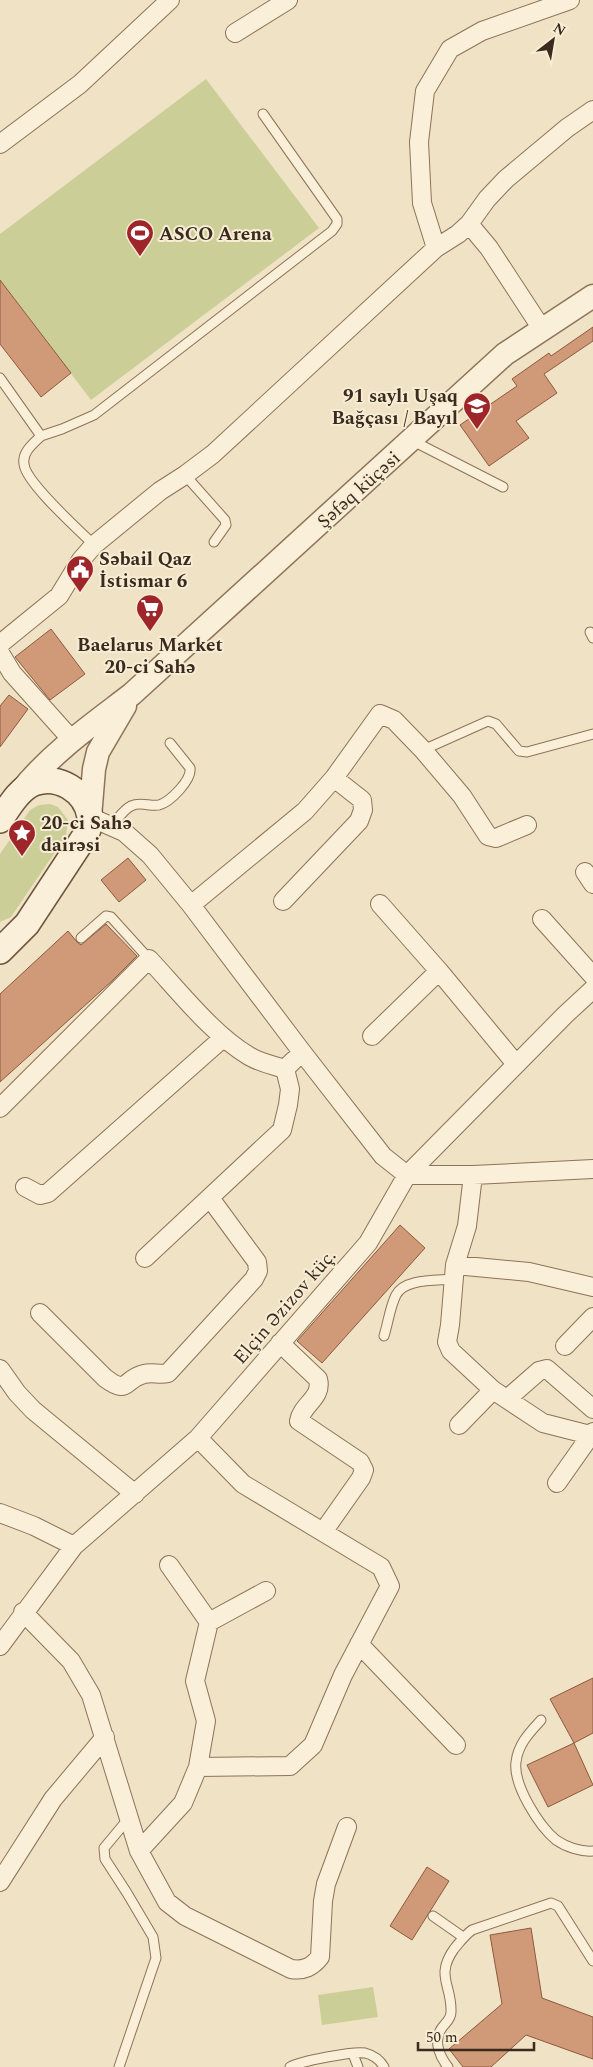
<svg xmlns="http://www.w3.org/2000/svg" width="593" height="2067" viewBox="0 0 593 2067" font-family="Spectral,serif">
<rect width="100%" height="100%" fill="#f0e2c4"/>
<path fill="#cbcf97" d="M206,79L319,228L91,400L0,280V234Z
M50,804L58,807L68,820L66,836L11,917L0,922V854L30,810L39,805Z
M373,1987L378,2017L322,2025L318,1995Z"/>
<path fill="#d09a78" stroke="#8d5a3e" d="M0,280L71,373L41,397L0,344Z
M593,327V341L544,374L557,393L516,421L529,438L489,466L460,425L517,386L512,379L549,353L551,356Z
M51,629L85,674L50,700L15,657Z
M9,695L28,709L0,747V706Z
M128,858L146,880L119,902L101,880Z
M106,924L137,956L112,981L0,1082V994L68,931L77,942L81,945Z
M400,1225L425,1248L322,1363L297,1341Z
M593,1678V1733L574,1743L550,1699Z
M574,1743L593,1785L548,1807L527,1765Z
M427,1867L449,1881L412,1940L390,1926Z
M531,1928L542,1998L593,2017V2059L526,2035L491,2067H463L449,2049L502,2004L490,1935Z"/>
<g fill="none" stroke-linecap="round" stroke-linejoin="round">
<g stroke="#8c7359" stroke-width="11">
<path id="service" d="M0,378L41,436L62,429L94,415L332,231L337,224V219L263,114
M41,436C33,444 22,452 24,464C25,482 80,531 94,545
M411,440L503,487
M185,475L225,520L226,525L214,542
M590,632L593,638
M423,750L488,721L496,724L519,751L527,752L593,734
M112,825C118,819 123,810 131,806C141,801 150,807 159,805C170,802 192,780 190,768L170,743
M81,938L106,916L111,917L149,959
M384,1336C388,1323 390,1307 396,1295C405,1278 438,1281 454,1279
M541,1720C530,1732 518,1744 516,1762C513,1785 539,1826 556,1840C566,1847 581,1852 593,1851
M433,1916L463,1937
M353,2054L358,2067
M119,2067L156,1958L153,1937L127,1893L105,1859L104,1848L129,1818
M290,2067C301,2061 353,2051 365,2053C373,2055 380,2060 384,2067
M448,2067C440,2057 434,2043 440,2031C443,2024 451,2021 451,2012C452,1985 435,1976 454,1949C460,1942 464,1936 472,1930L551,1903L558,1906L593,1961"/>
</g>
<g stroke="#8c7359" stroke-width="20">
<path id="minor" d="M235,33L288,0
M0,144L80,84L170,0
M469,224L489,248L542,329
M436,248L422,203L419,142L425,91L450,49L482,31L570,0
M0,644L59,596L81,560L94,545L160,491L185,475L213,454L436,248L458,234L469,224L487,199L506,179L567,128L593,110
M0,653L12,673L72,740
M90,817L124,832L150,855L191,905L302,1052L383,1156L407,1175H473L593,1169
M585,872L593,884
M283,901L359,821L363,810L362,800L334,778
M380,904L439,971L516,1064
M191,905L305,811L334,778L380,714L394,720L423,750L462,796L488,836L496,838L527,825
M542,919L593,976
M372,1036L439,971
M0,1108L149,959C178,990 213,1035 249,1056C260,1063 273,1065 285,1069
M473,1175L467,1226L455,1265L450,1325L447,1342L451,1351L493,1390L543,1423L590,1435
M25,1187L40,1195L48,1193L223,1038
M145,1258L282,1130L288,1105L290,1089L285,1069L294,1060
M455,1265L529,1272L593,1287
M40,1313L105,1378C129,1396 123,1379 144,1374C152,1372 160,1375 168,1373L254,1279L258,1271L257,1262L210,1198
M280,1343L318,1379C323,1398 302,1404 299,1421L360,1462L364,1470L361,1478L323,1532
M565,1346L593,1317
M0,1369L17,1393L33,1410L135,1494
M507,1399L539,1371L547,1369L593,1409
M459,1425L493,1390
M557,1483L593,1432
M0,1513L34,1526L74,1546
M169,1565L209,1622
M23,1612L71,1661L91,1695L139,1851L167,1902L185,1916L291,1969C304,1971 312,1967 320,1957L323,1901L326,1884L347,1827
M359,1644L456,1745
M0,1646L74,1546L198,1438L368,1243L407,1175L566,1014L593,989
M198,1767L290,1766L313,1745L343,1675L390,1586L381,1567L243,1484L198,1438
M139,1851L183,1803L198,1767L206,1721L195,1681L209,1622L266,1591
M0,1882L53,1799L105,1737"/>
</g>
<g stroke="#8c7359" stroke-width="25">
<path id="tertiary" d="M20,792C51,753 93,724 132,694L505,354L593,296
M90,817L94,769L98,752L125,706"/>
</g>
<g stroke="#6e543c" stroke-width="28">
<path id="secondary" d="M0,820C9,807 19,789 34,783C58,774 86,791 90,817C91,826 86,835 81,842L27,924L0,951"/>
</g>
<use href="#service" stroke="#faefd8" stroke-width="9"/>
<use href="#minor" stroke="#faefd8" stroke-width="18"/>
<use href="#tertiary" stroke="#faefd8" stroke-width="22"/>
<use href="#secondary" stroke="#faefd8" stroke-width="25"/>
</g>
<defs>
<g id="stadium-pin" transform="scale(1.4375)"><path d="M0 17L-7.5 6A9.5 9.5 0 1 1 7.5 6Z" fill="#9e262b" stroke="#f7ecd4"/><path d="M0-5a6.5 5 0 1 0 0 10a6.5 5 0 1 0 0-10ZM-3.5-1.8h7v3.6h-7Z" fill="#fff"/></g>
<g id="school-pin" transform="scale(1.4375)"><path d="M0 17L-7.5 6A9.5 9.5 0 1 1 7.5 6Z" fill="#9e262b" stroke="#f7ecd4"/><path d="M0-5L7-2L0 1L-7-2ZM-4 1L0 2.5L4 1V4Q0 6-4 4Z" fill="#fff"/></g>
<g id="civic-pin" transform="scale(1.4375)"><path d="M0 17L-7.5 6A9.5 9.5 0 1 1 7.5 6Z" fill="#9e262b" stroke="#f7ecd4"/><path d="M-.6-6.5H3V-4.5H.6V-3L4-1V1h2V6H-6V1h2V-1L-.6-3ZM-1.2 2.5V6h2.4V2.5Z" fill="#fff"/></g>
<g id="supermarket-pin" transform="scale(1.4375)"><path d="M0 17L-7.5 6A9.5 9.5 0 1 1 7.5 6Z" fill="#9e262b" stroke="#f7ecd4"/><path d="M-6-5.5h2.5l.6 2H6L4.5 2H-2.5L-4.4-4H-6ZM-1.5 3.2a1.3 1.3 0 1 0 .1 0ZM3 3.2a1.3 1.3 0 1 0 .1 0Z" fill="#fff"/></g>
<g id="sight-pin" transform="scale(1.4375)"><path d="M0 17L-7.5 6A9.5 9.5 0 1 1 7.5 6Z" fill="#9e262b" stroke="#f7ecd4"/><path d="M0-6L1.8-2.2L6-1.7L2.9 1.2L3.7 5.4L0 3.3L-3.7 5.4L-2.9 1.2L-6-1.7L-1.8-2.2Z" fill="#fff"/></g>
</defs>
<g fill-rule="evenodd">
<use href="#stadium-pin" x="140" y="233"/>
<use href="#school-pin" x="477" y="406"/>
<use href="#civic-pin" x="80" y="569"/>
<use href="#supermarket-pin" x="150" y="608"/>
<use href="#sight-pin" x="22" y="833"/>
</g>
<g text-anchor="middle" stroke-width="4" stroke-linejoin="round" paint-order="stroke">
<g font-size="19" font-weight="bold" fill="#3b2b1e" stroke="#f7ecd4" text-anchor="start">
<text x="159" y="240">ASCO Arena</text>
<text x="458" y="402" text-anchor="end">91 saylı Uşaq<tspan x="458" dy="22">Bağçası / Bayıl</tspan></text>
<text x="99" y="565">Səbail Qaz<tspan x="99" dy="22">İstismar 6</tspan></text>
<text x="150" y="651" text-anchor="middle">Baelarus Market<tspan x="150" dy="22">20-ci Sahə</tspan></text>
<text x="41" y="829">20-ci Sahə<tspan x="41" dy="22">dairəsi</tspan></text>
</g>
<g font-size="19" fill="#3b2b1e" stroke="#f7ecd4">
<text transform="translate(358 489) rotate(-42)" y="7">Şəfəq küçəsi</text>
<text transform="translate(284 1306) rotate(-49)" y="7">Elçin Əzizov küç.</text>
</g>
</g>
<g transform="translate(553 40) rotate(31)" stroke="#f7ecd4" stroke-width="4" paint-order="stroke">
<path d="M0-4L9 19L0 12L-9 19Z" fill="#3b2b1e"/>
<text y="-8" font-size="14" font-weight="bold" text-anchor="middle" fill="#3b2b1e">N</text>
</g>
<path d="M418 2042v8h116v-8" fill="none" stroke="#3b2b1e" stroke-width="2.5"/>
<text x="426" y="2042" font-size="15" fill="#3b2b1e" stroke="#f7ecd4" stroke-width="4" paint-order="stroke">50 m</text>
</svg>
